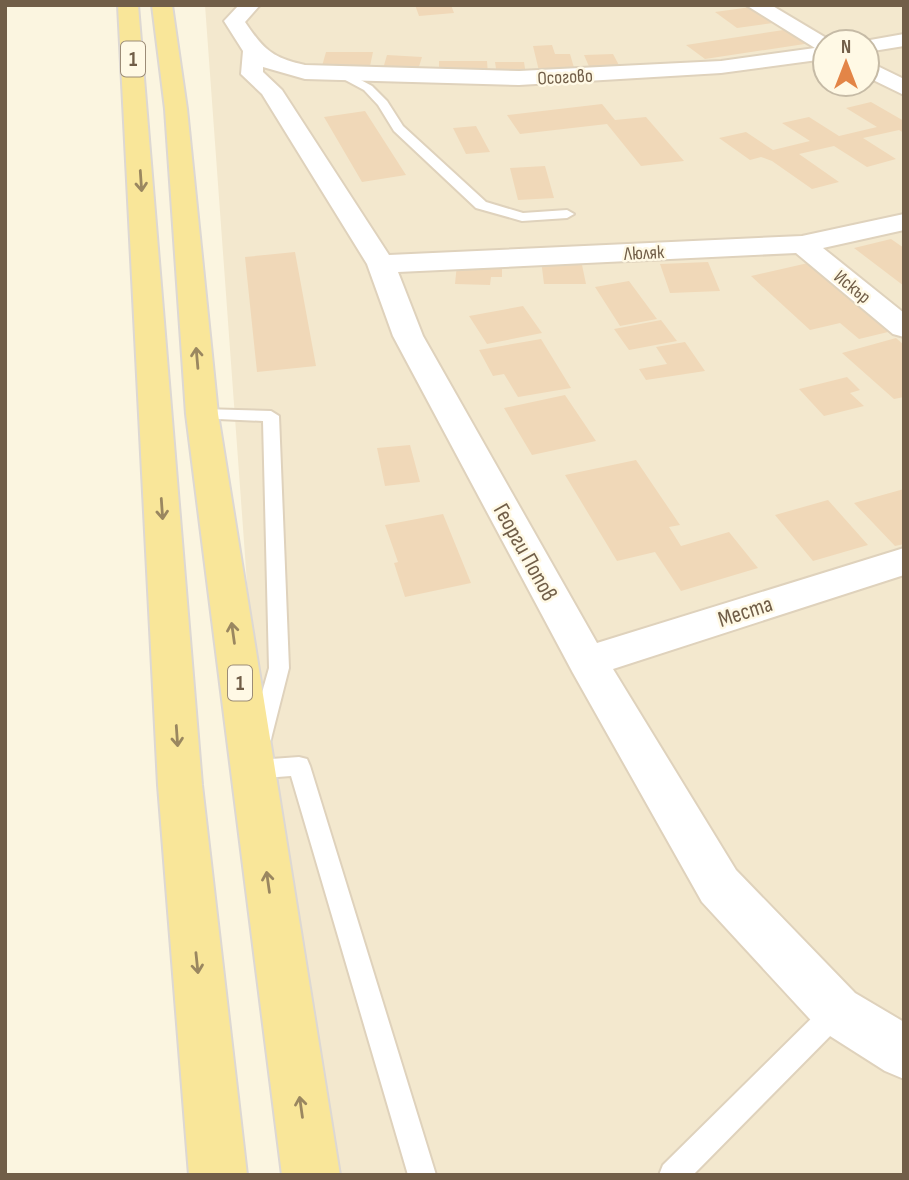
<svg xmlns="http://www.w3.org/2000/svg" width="909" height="1180" viewBox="0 0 909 1180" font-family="'Sofia Sans Condensed',sans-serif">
<rect width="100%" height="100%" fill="#fbf5e0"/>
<path fill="#f3e8ce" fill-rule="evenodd" d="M205,5H904V1175H332L252,652ZM825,42H867V84H825Z"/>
<path fill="#f0d8b8" d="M415,5H451L454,13L419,16Z
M751,7L773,23L737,28L715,12Z
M790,29L811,43L705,59L686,45Z
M552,45L555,54H570L575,71H539L533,46Z
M326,52H373L370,66H322Z
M613,54L621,69L591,71L584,55Z
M387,55L422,57L417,73L382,72Z
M439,61H487L488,74L439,75Z
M495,62H524L526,75H497Z
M871,102L904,121V133L899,130L863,138L896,159L867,167L834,146L799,154L839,182L812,189L772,161L761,157L750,160L719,138L746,132L773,150L810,141L782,123L809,117L839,136L877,127L846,108Z
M602,104L615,120L646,117L684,161L641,166L607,124L520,134L507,115Z
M365,111L406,175L362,182L324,117Z
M476,126L490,152L466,154L453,128Z
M545,166L554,198L518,200L510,168Z
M891,239L904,248V286L854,248Z
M295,252L316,366L257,372L245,257Z
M541,260H581L586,284H544Z
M708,262L720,291L670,293L660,264Z
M808,263L888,332L859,339L840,323L810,330L751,276Z
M457,264L502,265V277H491L490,285L455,284Z
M629,281L657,319L620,326L595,287Z
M523,306L542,333L487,344L469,316Z
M661,320L677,341L629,350L614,329Z
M896,338L904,345V397L894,399L842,353Z
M541,339L571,388L518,397L504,374L493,376L479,350Z
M685,342L705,371L646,380L639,369L667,364L656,347Z
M847,377L860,390L850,393L864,406L824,416L799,389Z
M565,395L596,441L532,455L504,408Z
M410,445L420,482L385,486L377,448Z
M636,460L680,525L669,527L681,546L729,532L758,568L681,591L655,552L617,561L565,475Z
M904,489V544L895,546L854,503Z
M828,500L868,545L813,561L775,515Z
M443,514L471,583L405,597L394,563L398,562L385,525Z"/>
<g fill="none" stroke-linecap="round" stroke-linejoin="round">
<g stroke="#dfd2bc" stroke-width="4">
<path id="lane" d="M336,71H344L372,86L387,101L403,126L486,202L523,213L567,210L574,214L567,218L522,221L476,208L394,131L378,105L364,90L336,75Z
M202,409L271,411L279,416L289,668L271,739L268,745L260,748L252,745L249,739L269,668L263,421L196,418L194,414L196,410Z
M299,757L307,759L310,766L436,1175H408L291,776L252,779L244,777L241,770L244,761Z
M836,999L845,1003L849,1012L845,1021L693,1175H659L663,1165L827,1003Z"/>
</g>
<g stroke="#dfd2bc" stroke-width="4">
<path id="street" d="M239,5H260L245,22C263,49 272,58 305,65L519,71L721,61L815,48L746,5H771L833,42H825V59L721,73L519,85L305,79L263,67V72L282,90L389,255L802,236L904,214V230L823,248L904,313V337L893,334L796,253L398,272L423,336L597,643L904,548V575L613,669L736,870L855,993L904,1022V1079L885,1071L819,1029L702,902L573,673L393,336L367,264L262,94L241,74L243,51L224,21Z
M904,34V46L867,52V42H859Z
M867,61L904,79V95L867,77Z"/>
</g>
<g stroke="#ddd8d3" stroke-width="4">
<path id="primary" d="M118,5H138L202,785L247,1175H189L158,785Z
M152,5H172L187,109L218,414L340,1175H282L186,414L165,109Z"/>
</g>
<use href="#lane" fill="#fff" fill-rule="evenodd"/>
<use href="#street" fill="#fff" fill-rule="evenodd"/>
<use href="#primary" fill="#f9e699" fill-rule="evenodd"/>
</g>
<defs><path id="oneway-shaft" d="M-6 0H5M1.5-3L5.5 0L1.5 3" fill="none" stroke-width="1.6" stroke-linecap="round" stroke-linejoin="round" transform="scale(1.75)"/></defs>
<g stroke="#9a8760">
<use href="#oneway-shaft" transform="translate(141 181) rotate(86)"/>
<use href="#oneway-shaft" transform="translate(197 358) rotate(-95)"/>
<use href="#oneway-shaft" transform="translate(162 509) rotate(86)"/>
<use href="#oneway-shaft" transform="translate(233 633) rotate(-98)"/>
<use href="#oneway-shaft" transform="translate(177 736) rotate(86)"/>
<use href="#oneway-shaft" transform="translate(268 882) rotate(-98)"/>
<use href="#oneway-shaft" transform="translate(197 963) rotate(84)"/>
<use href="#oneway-shaft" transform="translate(301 1107) rotate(-98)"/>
</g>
<g text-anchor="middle" stroke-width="5" stroke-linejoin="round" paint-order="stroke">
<g font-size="19" fill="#715e48" stroke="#fff9e5">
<text transform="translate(565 76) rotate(-3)" y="7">Осогово</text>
<text transform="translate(644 252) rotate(-3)" y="7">Люляк</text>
<text transform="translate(853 286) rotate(39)" y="7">Искър</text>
</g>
<g fill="#fff9e5" stroke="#9c8c77" stroke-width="2">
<rect x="121" y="41.5" width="24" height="35" rx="5"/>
<rect x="228" y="665.5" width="24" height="35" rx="5"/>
</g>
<g font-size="21" font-weight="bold" fill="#715e48">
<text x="133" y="66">1</text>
<text x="240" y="690">1</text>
</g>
<g font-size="23" fill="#715e48" stroke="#fff9e5">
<text transform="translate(526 552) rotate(61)" y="8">Георги Попов</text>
<text transform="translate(745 611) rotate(-18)" y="8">Места</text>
</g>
</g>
<rect width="909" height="1180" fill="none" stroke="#715e48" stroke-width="14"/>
<g transform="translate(846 63)"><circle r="33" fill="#fff9e5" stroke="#c6bba6" stroke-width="2"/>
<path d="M0-5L12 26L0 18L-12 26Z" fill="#e38547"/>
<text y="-10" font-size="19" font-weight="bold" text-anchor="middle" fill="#715e48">N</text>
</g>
</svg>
